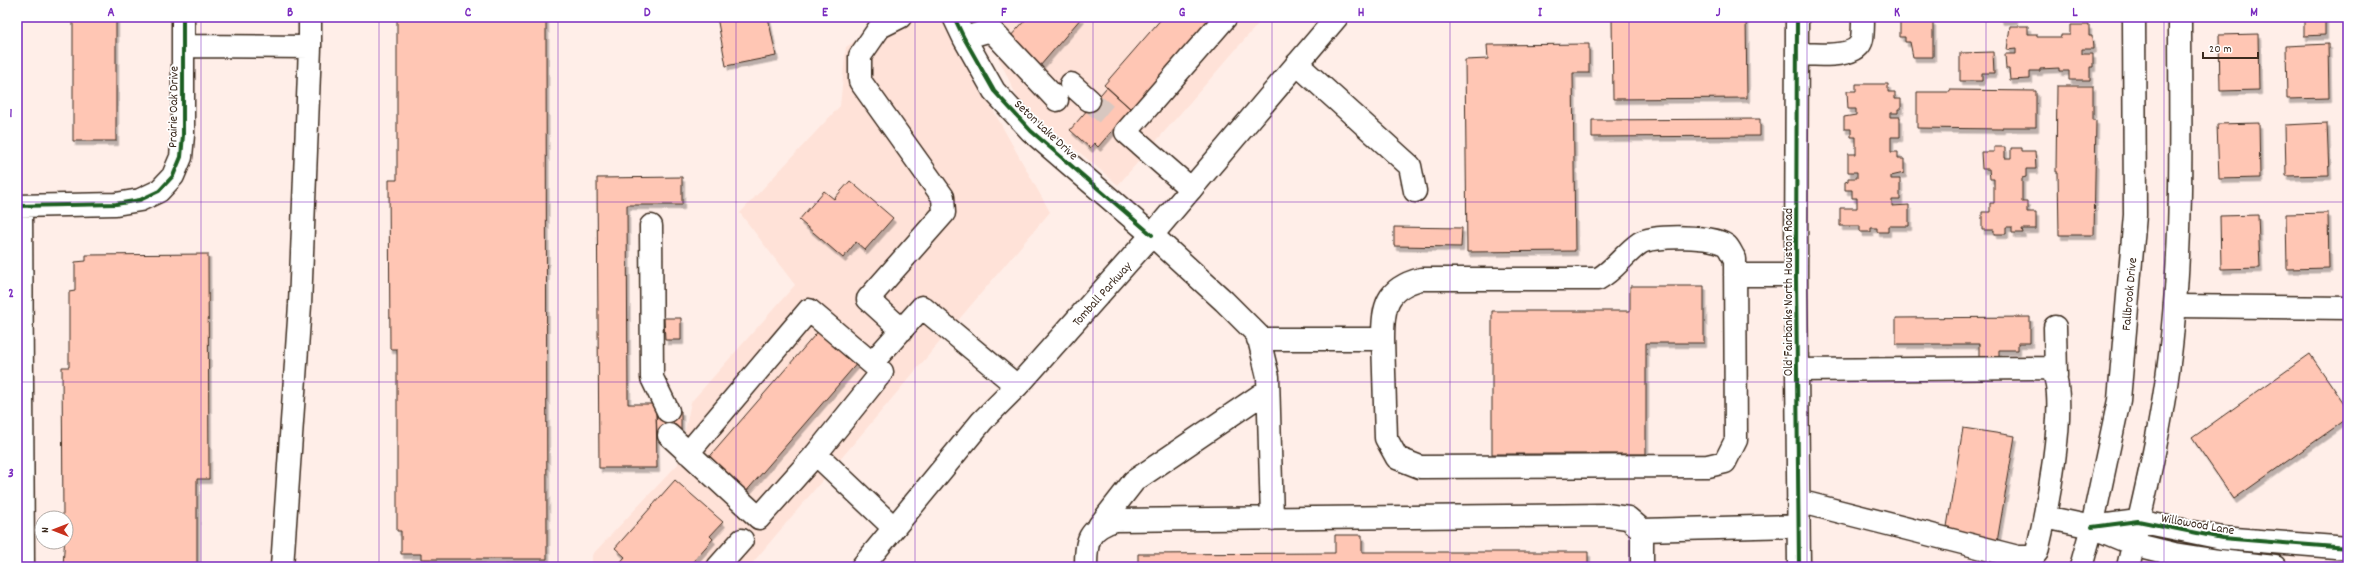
<svg xmlns="http://www.w3.org/2000/svg" width="2365" height="584" viewBox="0 0 2365 584" font-family="Dekko,sans-serif">
<defs>
<filter id="shadow"><feDropShadow dx="2.5" dy="4.5" stdDeviation="0" flood-color="#0004"/></filter>
</defs>
<rect width="100%" height="100%" fill="#ffeee8"/>
<filter id="ink" filterUnits="userSpaceOnUse"><feTurbulence type="fractalNoise" baseFrequency=".025" numOctaves="2"/><feDisplacementMap in="SourceGraphic" scale="8" xChannelSelector="R" yChannelSelector="G"/><feConvolveMatrix kernelMatrix="1 2 1 2 8 2 1 2 1" color-interpolation-filters="sRGB"/></filter>
<g filter="url(#ink)">
<path fill="#ffe2d8" d="M891,17H941L1050,212L749,567H592V555L678,464L691,402L795,285L740,213L840,106L846,47Z
M979,17H1264L1118,185L1019,101Z"/>
<path fill="#ffc6b4" stroke="#3b2a1e" filter="url(#shadow)" d="M73,17H116V141H73Z
M397,17H546L547,559H421V554H401V531H397V349H390L389,180H397Z
M717,17H768L776,56L726,66Z
M1028,17H1082L1040,66L1009,38Z
M1163,17H1215L1133,111L1104,85Z
M1612,17H1746L1747,98L1613,99Z
M1900,17H1923V22H1933V57H1913L1910,42H1905V37H1900Z
M2000,17H2015V19L2001,20Z
M2304,17H2325V35L2304,36Z
M2070,25H2089V36H2092L2093,49H2082V54H2093V67H2090V80H2069V71H2059V68L2040,69V71H2030V79L2010,80L2009,69H2006L2005,54H2016V49L2007,50L2010,26H2028V34H2037V37H2061V35H2070Z
M2258,34L2259,90L2220,91L2219,35Z
M2345,40H2348V91H2346Z
M1589,44V73H1573L1575,251L1467,252L1465,60L1488,59L1487,45Z
M2328,44L2329,98L2287,99L2286,46Z
M1993,52L1994,73H1982V81H1960V53Z
M1856,84H1888V92H1895V99H1901V109H1898V113H1890V117H1900V137H1891V152H1898V159H1904V173L1891,176V179H1900V200H1892V206L1909,205V226H1888V232H1877V228H1871V232H1860V226H1840V208H1857V198H1852V190H1845V182L1848,181V178H1857V172H1848V154H1856V137H1851V129H1844V117L1856,115V109H1848L1847,91H1856Z
M2057,86H2093V120H2096L2094,235H2059L2058,172H2056Z
M1107,87L1131,109L1098,147L1094,143L1090,148L1070,130Z
M1950,90L2036,91V127H2002V129L1917,128V92H1950Z
M2345,112H2348V165H2347Z
M1760,119V136L1592,137V120Z
M2259,123L2260,178L2219,179L2217,124Z
M2327,123L2329,175L2286,176L2285,125Z
M1994,147H2005V158H2011V148H2022V151H2035L2036,169H2026V177L2022,178V202H2027V212H2036V229H2022L2023,233H2012V227H2006V234H1994V230H1982V212H1990V203H1994V179H1990L1989,169H1982L1981,152H1994Z
M682,177V205H627L628,404H656L657,468H599L597,178Z
M850,181L893,218L865,250L856,242L843,258L799,220L824,191L834,199Z
M2328,213L2329,268L2287,269L2286,214Z
M2258,215L2260,268L2221,269L2220,216Z
M1394,227L1462,228L1461,247L1394,246Z
M208,254L209,479H197V567H63L66,518H63L62,367H69V292L75,291V262L86,261V255Z
M1630,286H1704V343H1646V454H1492V311H1630Z
M2030,317V343H2018V350H1999V361H1979V344H1896V318Z
M664,318H681V340H665Z
M821,328L859,361L744,494L706,461Z
M2310,354L2348,409V418L2234,499L2192,438Z
M656,411H681V435H657Z
M1963,428L2015,436L1997,542L1946,533Z
M675,480L723,522L710,536L713,539L688,567H616L625,557L615,548Z
M1335,535H1362V552H1588V567H1138V554L1335,553Z"/>
<g fill="none" stroke-linecap="round" stroke-linejoin="round">
<path stroke="#d8c7c0" stroke-width="22" stroke-dasharray="22 11" stroke-linecap="butt" d="M1089,100L1114,121"/>
<g stroke="#3b2a1e" stroke-width="25">
<path id="minor" d="M900,17L880,27L860,56V81L943,197L944,213L868,299L902,330
M954,17L964,38L994,91L1031,131L1152,235L1224,301L1258,335L1268,377L1272,519
M1797,17L1796,275L1799,567
M964,38L991,30L1057,100
M183,46L310,47L300,305L282,567
M310,47V17
M1797,54C1813,54 1858,60 1862,39C1863,32 1863,24 1863,17
M1297,64L1410,166L1415,191
M1071,84L1089,100
M1191,189L1126,132L1226,17
M17,206L116,204L140,200L159,191L173,176L181,157L183,135V17
M21,206L23,567
M651,226L652,378L668,411
M1735,275H1796
M2175,306L2348,308
M2055,327L2056,376
M1258,339H1383L1386,438L1397,458L1420,467L1708,466L1725,462L1736,440L1735,259C1732,255 1730,249 1727,246C1717,235 1652,235 1640,243C1624,254 1615,270 1598,279H1421C1386,288 1383,306 1383,339
M872,363L922,307L1017,386
M1797,370L2045,368L2052,371C2070,396 2045,519 2037,552L2033,557H2018L1798,501
M669,435L759,518L816,454L882,372L809,310L688,453
M816,454L894,528
M2045,517L2092,527L2133,544L2174,554L2219,561L2275,567
M1099,526L1134,481L1268,390
M2092,527L2138,521L2222,538L2348,548
M718,567L742,540
M1086,567C1086,540 1088,529 1115,520L1606,515L1628,518L1642,530
M1642,567V530L1798,526"/>
</g>
<g stroke="#3b2a1e" stroke-width="25">
<path id="major" d="M862,567L982,421L1023,380L1152,235L1337,17
M2081,567L2092,527L2119,400L2135,215L2134,17
M2128,567C2147,487 2166,408 2173,326C2183,223 2180,120 2180,17"/>
</g>
<use href="#minor" stroke="#fff" stroke-width="22"/>
<use href="#major" stroke="#fff" stroke-width="22"/>
<g stroke="#fff" stroke-width="6">
<path id="cycleway" d="M954,17L964,38L994,91L1031,131L1152,235
M1797,17L1796,275L1799,567
M17,206L116,204L140,200L159,191L173,176L181,157L183,135V17
M2092,527L2138,521L2222,538L2348,548"/>
</g>
<use href="#cycleway" stroke="#1b5e20" stroke-width="4"/>
</g>
</g>
<path fill="none" stroke="#7b2cbf" stroke-width="1" stroke-opacity="0.55" d="M201,17V567M379,17V567M558,17V567M736,17V567M915,17V567M1093,17V567M1272,17V567M1450,17V567M1629,17V567M1807,17V567M1986,17V567M2164,17V567M17,202H2348M17,382H2348"/>
<g text-anchor="middle" stroke-width="3.5" stroke-linejoin="round" paint-order="stroke">
<g font-size="13" fill="#3b2a1e" stroke="#fff">
<text transform="translate(172 107) rotate(-89)" y="5">Prairie Oak Drive</text>
<text transform="translate(1047 129) rotate(43)" y="5">Seton Lake Drive</text>
<text transform="translate(1787 292) rotate(-90)" y="5">Old Fairbanks North Houston Road</text>
<text transform="translate(1101 293) rotate(-48)" y="5">Tomball Parkway</text>
<text transform="translate(2128 294) rotate(-85)" y="5">Fallbrook Drive</text>
<text transform="translate(2198 523) rotate(10)" y="5">Willowood Lane</text>
</g>
</g>
<rect width="2365" height="584" fill="none" stroke="#fff" stroke-width="44"/>
<g transform="translate(54 530) rotate(270)"><circle r="19" fill="#ffffff" stroke="#b1aaa5"/>
<path d="M0-3L7 15L0 10L-7 15Z" fill="#c8321e"/>
<text y="-6" font-size="11" font-weight="bold" text-anchor="middle" fill="#3b2a1e">N</text>
</g>
<path d="M2203 52v6h55v-6" fill="none" stroke="#3b2a1e" stroke-width="2"/>
<text x="2209" y="52" font-size="12" fill="#3b2a1e" stroke="#ffffff" stroke-width="3" paint-order="stroke">20 m</text>
<rect x="22" y="22" width="2321" height="540" fill="none" stroke="#7b2cbf" stroke-width="1.5"/>
<g font-size="13" text-anchor="middle" font-weight="bold" fill="#7b2cbf">
<text x="111" y="16">A</text>
<text x="290" y="16">B</text>
<text x="468" y="16">C</text>
<text x="647" y="16">D</text>
<text x="825" y="16">E</text>
<text x="1004" y="16">F</text>
<text x="1182" y="16">G</text>
<text x="1361" y="16">H</text>
<text x="1540" y="16">I</text>
<text x="1718" y="16">J</text>
<text x="1897" y="16">K</text>
<text x="2075" y="16">L</text>
<text x="2254" y="16">M</text>
<text x="11" y="117">1</text>
<text x="11" y="297">2</text>
<text x="11" y="477">3</text>
</g>
</svg>
